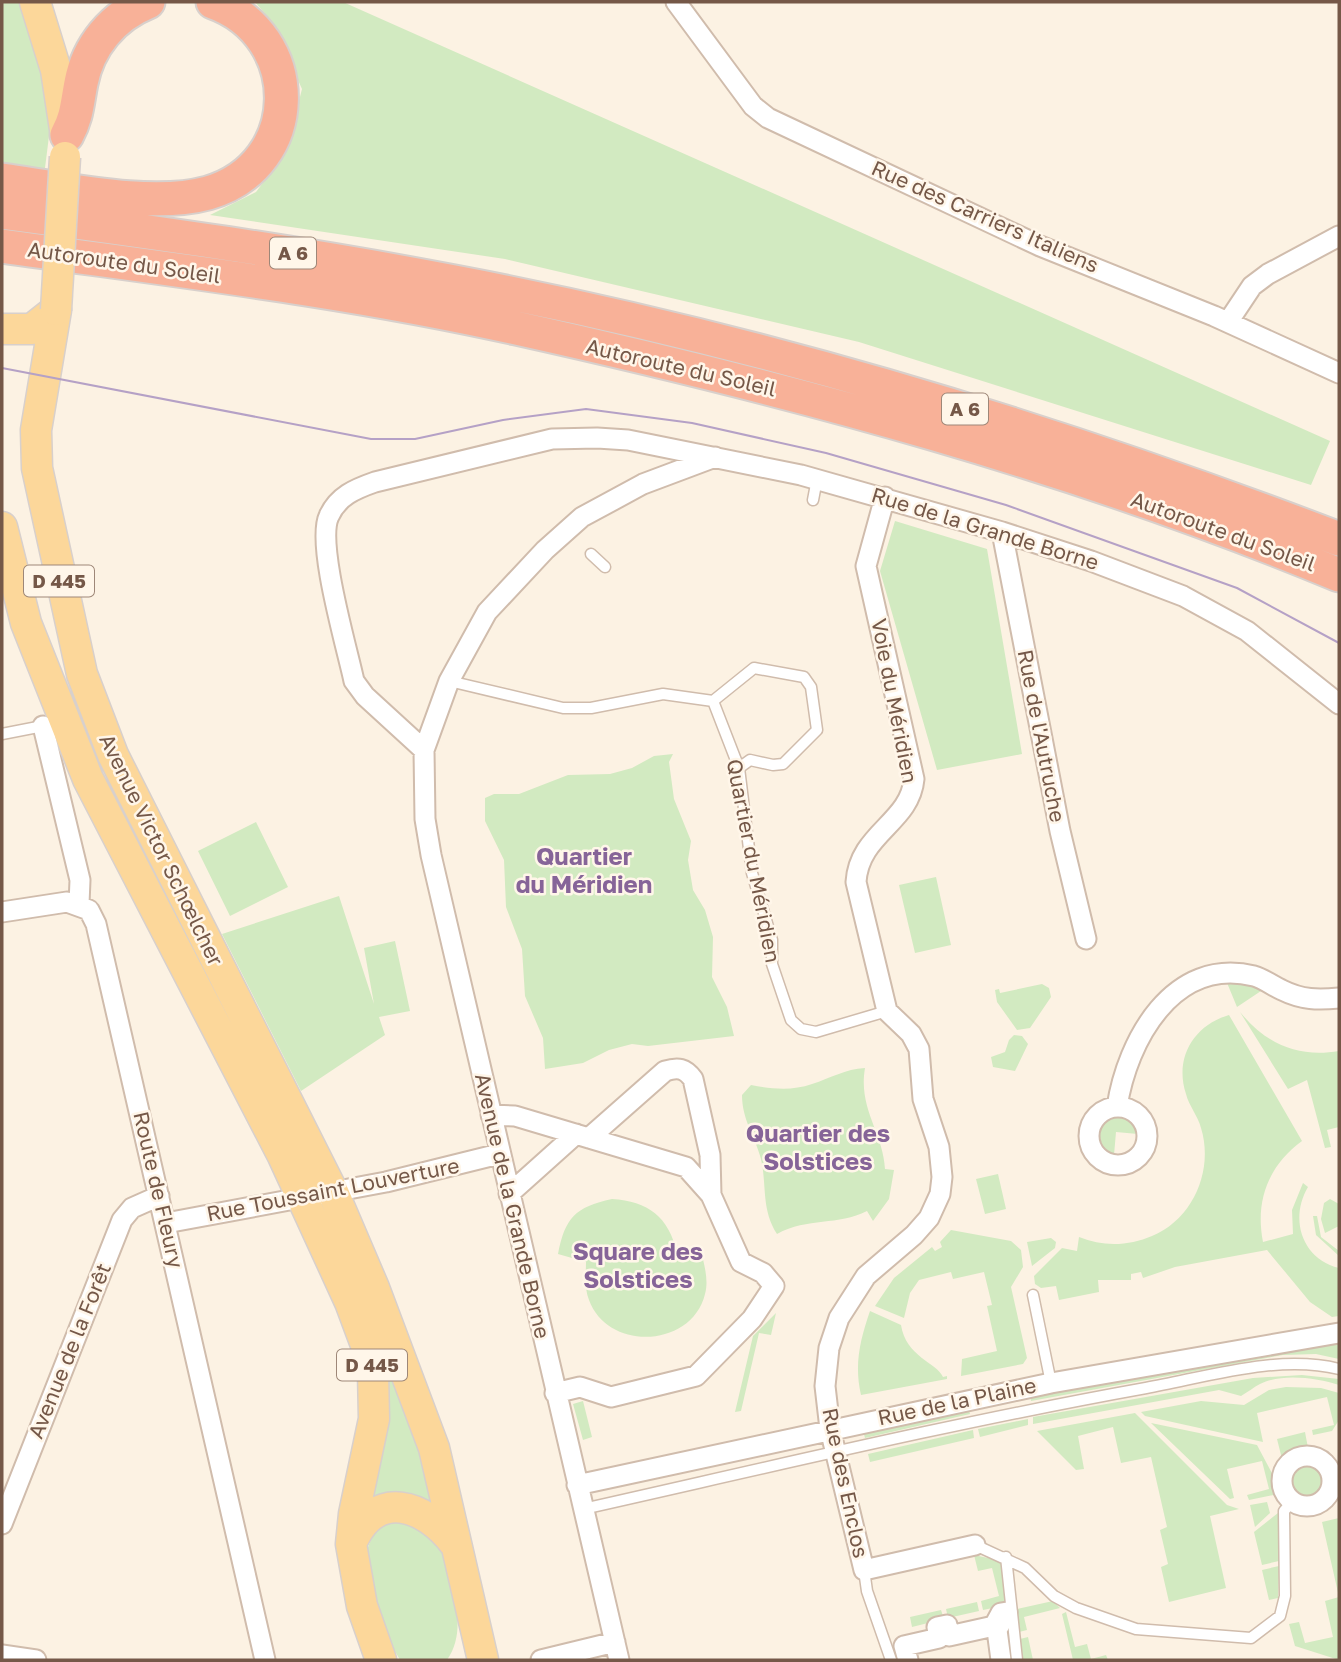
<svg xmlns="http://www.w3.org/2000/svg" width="1341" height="1662" viewBox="0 0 1341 1662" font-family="'Golos Text',sans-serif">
<rect width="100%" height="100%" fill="#fcf2e3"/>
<path fill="#d2eac1" d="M2,2H25L52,112L44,176L2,171Z
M255,2H343L1330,441L1311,485L859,342L505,259L210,215L256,192L286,152L302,89L272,22Z
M895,521L987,549L1022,754L937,770L880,571Z
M673,754L669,762L674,799L691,841L688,860L693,890L705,910L713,937L712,977L727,1007L734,1036L648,1046L632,1044L609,1050L583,1063L545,1069L543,1038L525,996L522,949L506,907L504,860L485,821V798L494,794H519L568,775L610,774L632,768L654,756Z
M256,822L288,887L230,916L198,851Z
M936,877L951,945L915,953L899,885Z
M339,896L374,1004L364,948L395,941L410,1011L379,1017L385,1035L301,1091L222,934Z
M1225,978L1267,987L1237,1007Z
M1042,984L1049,988L1051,997L1030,1028L1017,1030L997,1002L995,990L999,989L1000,993Z
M1240,1012C1266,1044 1298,1058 1339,1051V1127L1327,1130L1331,1147L1325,1148L1307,1080L1288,1089Z
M1229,1015L1302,1141C1268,1166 1255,1201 1263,1242L1293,1234L1292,1210L1303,1183L1308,1187C1289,1219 1302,1259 1339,1268V1316L1332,1317L1310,1302L1267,1250L1175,1267L1143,1278L1141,1272L1131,1274V1280H1098L1099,1292L1059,1300L1056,1286L1041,1288L1035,1284L1034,1276L1062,1248L1077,1251L1079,1237C1103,1247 1129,1246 1152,1236C1193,1219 1214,1170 1201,1128C1198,1116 1189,1106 1186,1094C1174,1058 1194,1025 1229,1015Z
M1014,1035L1022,1036L1028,1044L1015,1071L993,1067L991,1057L1005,1052L1009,1040Z
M865,1068C858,1109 883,1132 885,1169L894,1170L889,1199L873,1221L867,1211C838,1226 808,1217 777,1234C761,1209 767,1185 761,1159C755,1136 742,1120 742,1095L751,1085C772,1089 792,1091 812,1084C831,1078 845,1069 865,1068Z
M1117,1116L1133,1122L1138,1134L1116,1132L1114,1155L1103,1147C1096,1133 1101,1120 1117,1116Z
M998,1174L1006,1209L985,1214L976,1179Z
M612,1199C648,1201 669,1217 677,1253L701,1251C704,1264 709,1280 705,1294C692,1348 608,1352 589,1300C584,1287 586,1275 586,1262L558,1254C565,1218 575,1207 612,1199Z
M1330,1199L1339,1204V1226L1325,1233L1321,1219L1324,1203Z
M1313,1216H1317L1321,1237L1339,1251V1256L1316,1235Z
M951,1230L1011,1241L1021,1250L1023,1267L1011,1287L1027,1358L1023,1364L961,1376L962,1359L997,1351L987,1306L992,1305L984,1272L953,1279L951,1272L919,1280L910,1293L904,1318L875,1306L894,1278L932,1247L935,1251L942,1247L940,1242Z
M1051,1238L1056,1242L1055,1248L1032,1266L1027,1242Z
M344,1251L431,1475L432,1506C409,1486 390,1500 366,1511L375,1463Z
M870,1311L901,1325C906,1357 936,1362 943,1377L947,1376V1379L861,1395C854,1365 860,1340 870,1311Z
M776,1313L771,1335L759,1333L741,1411L735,1412L753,1336Z
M1339,1339V1359L1316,1354L1283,1355L1031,1401L1030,1394Z
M1302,1375L1339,1379V1385C1317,1378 1282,1373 1260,1384C1254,1387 1248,1392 1241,1396L1219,1390L1033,1424V1417L1253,1378Z
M1286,1387L1321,1388L1339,1393V1420L1332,1431L1313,1435L1312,1430L1334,1425L1327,1397L1257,1413L1263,1442L1145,1416L1141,1412L1201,1401L1244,1405L1269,1390Z
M583,1401L592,1437L583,1440L573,1404Z
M968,1406L970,1414L865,1438L862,1427Z
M1135,1413L1227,1505L1239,1509L1210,1516L1226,1588L1169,1602L1161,1567L1168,1564L1160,1530L1167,1527L1151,1457L1121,1463L1113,1427L1078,1436L1084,1469L1076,1470L1037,1431Z
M1028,1419V1425L980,1437L978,1429Z
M1151,1423L1257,1445L1275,1479L1278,1494L1249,1500L1247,1495L1269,1489L1262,1461L1227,1469L1234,1498L1230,1499Z
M973,1430L974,1438L870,1462L868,1454Z
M1305,1432L1308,1448L1297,1449L1282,1459L1277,1439Z
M1291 1481a16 16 0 1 1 32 0a16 16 0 1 1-32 0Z
M1267,1502L1270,1513L1255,1527L1250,1505Z
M1278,1513L1279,1561L1262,1565L1254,1532Z
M403,1515L439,1542C448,1578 471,1626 447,1660H400L381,1627L366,1552L376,1527Z
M1339,1518V1597L1322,1522Z
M974,1555L1002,1561L1007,1605L983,1610L981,1601L999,1596L992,1568L978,1571Z
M1279,1566L1278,1598L1269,1600L1262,1570Z
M1339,1597V1660L1295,1646L1289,1624L1299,1622L1305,1643L1333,1637L1325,1601Z
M1053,1601L1060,1608L1024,1617L1027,1630L1019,1632L1017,1609Z
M977,1602L979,1611L948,1618L946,1609Z
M941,1610L944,1619L912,1627L910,1617Z
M1066,1612L1075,1647L1087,1644L1091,1659L1106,1655L1108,1660H1073L1062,1614Z
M1028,1637L1033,1660H1022L1020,1639Z"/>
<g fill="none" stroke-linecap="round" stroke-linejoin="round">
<g stroke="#d0bcac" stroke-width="13">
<path id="lane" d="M813,500L817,479
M591,554L605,567
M449,681L563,708H591L663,694L713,701L739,768L752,873L772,940V964L791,1020L801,1029L816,1032L887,1011
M713,701L754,668L804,677L811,687L817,730L783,764L773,765L750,760L739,768
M2,734L43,726
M1033,1295L1051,1383
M583,1509C770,1467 957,1422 1146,1388C1207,1377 1278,1354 1339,1369
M975,1545L1025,1568L1054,1596L1076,1608L1136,1629L1251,1638L1280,1616L1285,1596L1284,1511L1292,1502
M1006,1557L1017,1660
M864,1570L867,1591L891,1660"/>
</g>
<g stroke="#d0bcac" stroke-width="23">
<path id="street" d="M676,2L753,106L768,118L1040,246L1214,316L1339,373
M1228,322L1252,286L1268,274L1339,236
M885,497L866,566L914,779C910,823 859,833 856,882L887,1011L911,1034L919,1049L923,1099L939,1147L942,1177L940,1194L929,1218L914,1235L866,1276L839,1318L829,1348L825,1386L830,1429L864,1570L975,1545
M1002,532L1060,831L1086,939
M43,726L80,880L79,904
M424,750L365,696L354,681C347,648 316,543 329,516C338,496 355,489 375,482L552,439L597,438L628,440L801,475L1002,532L1091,561L1183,596L1247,631L1339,704
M2,912L67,902L89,910L96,924L265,1660
M1117,1107C1127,1041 1173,956 1254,976C1264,979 1273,986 1282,990C1302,1000 1318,1000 1339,998
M1089 1136a29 29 0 1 1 58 0a29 29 0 1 1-58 0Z
M491,1115L515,1116L686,1167L711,1195L741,1262L763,1273L774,1286L752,1319L696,1376L611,1397L580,1387L555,1393
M589,1138L665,1071C678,1067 685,1068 693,1079L710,1155L711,1195
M509,1194L576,1134
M166,1223L386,1182L499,1154
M1282 1481a25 25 0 1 1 50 0a25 25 0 1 1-50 0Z
M577,1485L1051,1383L1339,1333
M2,1524L122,1220L132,1208L159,1196
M2,1655L36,1660
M541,1660L615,1642
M619,1660L431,855L425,819L424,750L449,681L487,612L545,550L582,517L643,484L715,457
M908,1660L904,1646L939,1638L937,1627L947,1625L949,1636L994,1626L1001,1613L1007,1612L997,1630L1001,1660"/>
</g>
<g stroke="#d8d0cc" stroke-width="33">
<path id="primary" d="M35,2L56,70L66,136
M56,310L36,430L37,468L82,674L113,755L333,1192L374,1288L434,1448L483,1660
M2,329H32L56,310
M2,527L26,623L88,779L283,1156L350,1302L369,1353L373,1371L374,1419L354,1514L351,1544L362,1606L381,1660
M351,1544C375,1487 425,1504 455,1544"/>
</g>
<g stroke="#d8d0cc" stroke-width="37">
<path id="highway" d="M67,135C77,117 77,103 81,83C88,46 113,16 148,2
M2,180C62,188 150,209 208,193C305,165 305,35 213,2
M2,212C153,232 304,253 454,282C756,339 1052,429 1339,539
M2,246C173,270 346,290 516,328C795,390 1075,465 1339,575"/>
</g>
<use href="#lane" stroke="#fff" stroke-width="10"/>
<use href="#street" stroke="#fff" stroke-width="19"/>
<use href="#primary" stroke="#fcd79a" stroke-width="30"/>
<use href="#highway" stroke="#f8b198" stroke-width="33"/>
<path stroke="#b5a1c6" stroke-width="2" d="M2,368L371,439H415L503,420L586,409L692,423L826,453L1006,505L1237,588L1339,643"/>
<g stroke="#d8d0cc" stroke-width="33" stroke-linecap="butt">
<path id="primary-bridge" d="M56,310L65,157"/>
</g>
<use href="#primary-bridge" stroke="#fcd79a" stroke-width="30"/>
</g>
<g text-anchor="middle" stroke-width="5" stroke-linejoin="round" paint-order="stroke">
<g fill="#fff6e9" stroke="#9e8778" stroke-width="2">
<rect x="270" y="237.5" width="46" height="31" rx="5"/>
<rect x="942" y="393.5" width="46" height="31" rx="5"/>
<rect x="24" y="565.5" width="70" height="31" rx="5"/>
<rect x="337" y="1349.5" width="70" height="31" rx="5"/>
</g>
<g font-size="19" font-weight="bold" fill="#755848">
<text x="293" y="260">A 6</text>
<text x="965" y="416">A 6</text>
<text x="59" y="588">D 445</text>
<text x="372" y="1372">D 445</text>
</g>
<g font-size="21" fill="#755848" stroke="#fff6e9">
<text transform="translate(985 217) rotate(24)" y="7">Rue des Carriers Italiens</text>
<text transform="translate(124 263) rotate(8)" y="7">Autoroute du Soleil</text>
<text transform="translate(681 368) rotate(13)" y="7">Autoroute du Soleil</text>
<text transform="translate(985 529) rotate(17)" y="7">Rue de la Grande Borne</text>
<text transform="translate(1223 532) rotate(20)" y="7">Autoroute du Soleil</text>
<text transform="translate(894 701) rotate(79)" y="7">Voie du Méridien</text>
<text transform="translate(1041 736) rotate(79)" y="7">Rue de l'Autruche</text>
<text transform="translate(161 850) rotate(64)" y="7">Avenue Victor Schœlcher</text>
<text transform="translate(753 861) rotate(79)" y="7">Quartier du Méridien</text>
<text transform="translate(158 1190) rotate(77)" y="7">Route de Fleury</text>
<text transform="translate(333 1190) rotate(-11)" y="7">Rue Toussaint Louverture</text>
<text transform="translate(512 1206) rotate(77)" y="7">Avenue de la Grande Borne</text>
<text transform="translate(70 1351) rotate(-68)" y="7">Avenue de la Forêt</text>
<text transform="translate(957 1402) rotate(-12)" y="7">Rue de la Plaine</text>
<text transform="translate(845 1483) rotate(78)" y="7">Rue des Enclos</text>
</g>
<g font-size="24" font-weight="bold" fill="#866498" stroke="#fff6e9">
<text x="584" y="865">Quartier<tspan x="584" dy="28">du Méridien</tspan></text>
<text x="818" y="1142">Quartier des<tspan x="818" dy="28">Solstices</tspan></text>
<text x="638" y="1260">Square des<tspan x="638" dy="28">Solstices</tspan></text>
</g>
</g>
<rect width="1341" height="1662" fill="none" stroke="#755848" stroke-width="7"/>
</svg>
